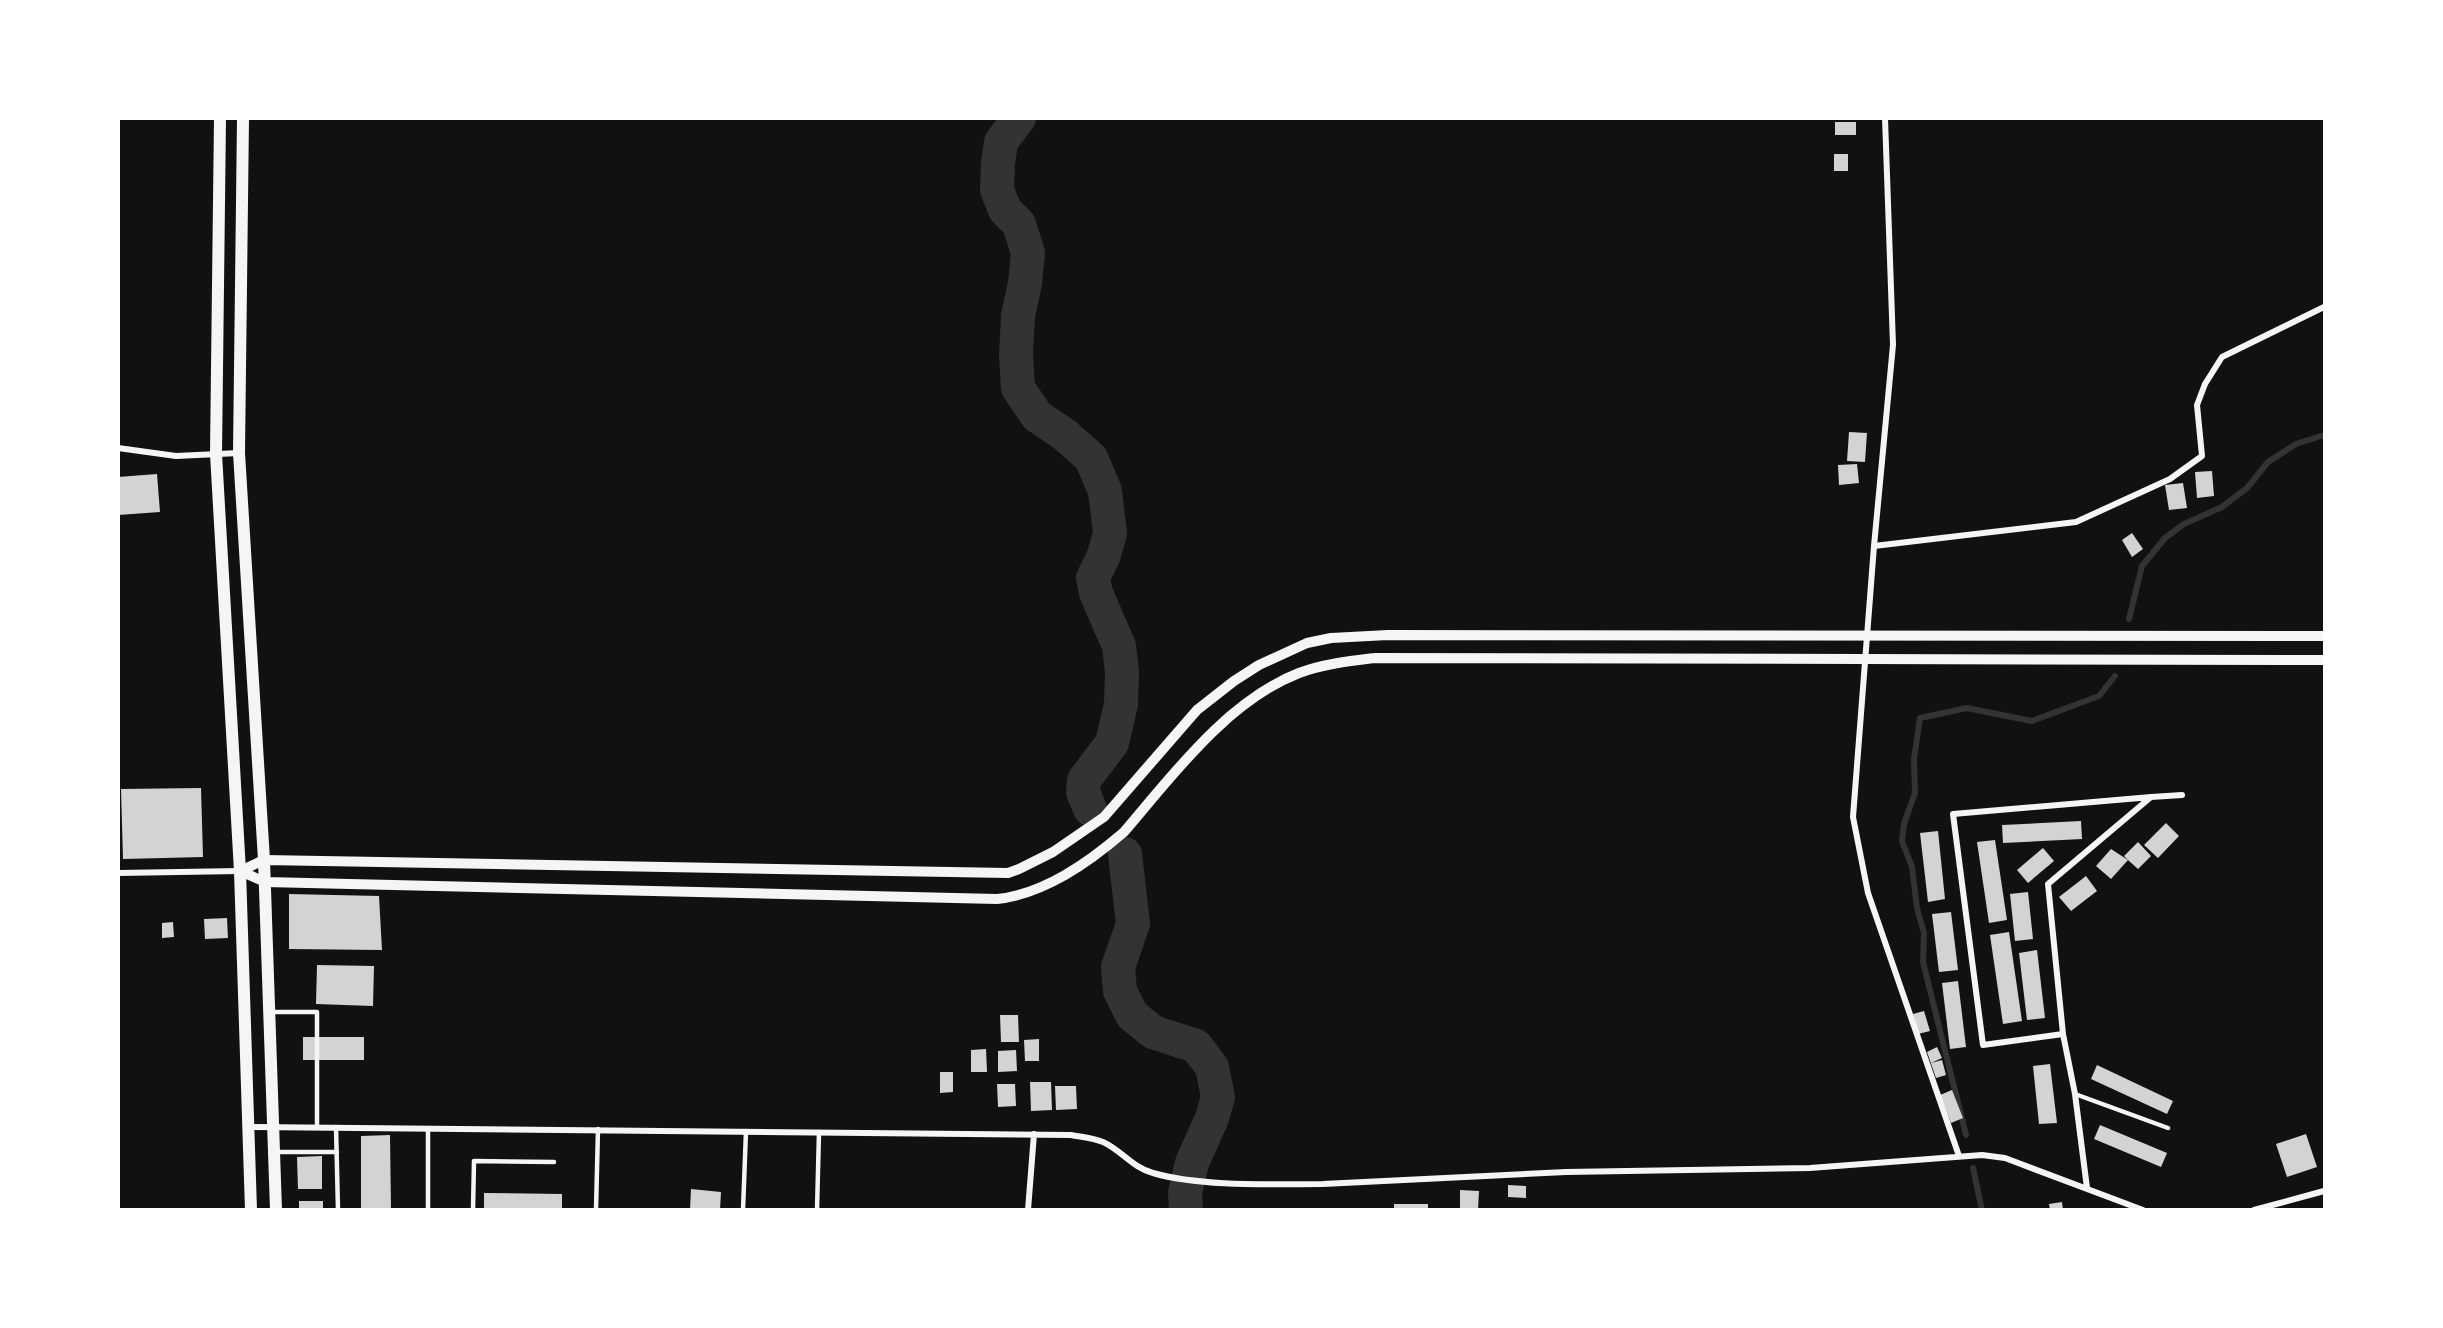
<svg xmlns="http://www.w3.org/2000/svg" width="2443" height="1328" viewBox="0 0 2443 1328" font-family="Manrope,sans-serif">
<rect width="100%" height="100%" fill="#111"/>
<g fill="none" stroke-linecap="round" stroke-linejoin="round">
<path stroke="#333" stroke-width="6" d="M2129,619L2142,566L2165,538L2184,524L2222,507L2247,488L2268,462L2296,444L2324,435
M1966,1135L1923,962L1924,933L1917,908L1912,867L1902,841L1904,824L1915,793L1914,759L1920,718L1967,708L2032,721L2099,696L2115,676
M1973,1168L1982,1210"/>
<path stroke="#333" stroke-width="34" d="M1019,118L1001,142L998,163L997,190L1005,210L1019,224L1028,253L1025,283L1018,316L1016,355L1018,388L1037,416L1065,435L1091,458L1105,491L1110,533L1104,555L1093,578L1096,593L1119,646L1122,672L1121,704L1112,743L1084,780L1083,792L1090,809
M1125,854L1133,924L1118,967L1120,991L1132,1015L1153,1032L1196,1046L1212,1067L1218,1097L1212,1118L1192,1163L1185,1193L1186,1210"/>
</g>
<path fill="#d3d3d3" d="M1835,122H1856V135H1835Z
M1834,154H1848V171H1834Z
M1849,432L1867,433L1865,462L1847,461Z
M1857,464L1859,483L1839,485L1838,465Z
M2212,471L2214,496L2197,498L2195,472Z
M157,474L160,512L118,515V477Z
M2183,483L2187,508L2169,510L2165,485Z
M2132,533L2143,549L2132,557L2122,540Z
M201,788L203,857L123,859L121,789Z
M2081,821L2082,839L2003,843L2002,825Z
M2166,823L2179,836L2158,858L2144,845Z
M1938,831L1945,899L1928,902L1920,833Z
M1995,840L2007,920L1989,923L1977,842Z
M2138,842L2151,856L2138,869L2128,860L2111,879L2096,866L2111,849L2128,860L2124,856Z
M2043,848L2054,861L2028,883L2017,870Z
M2086,876L2097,891L2071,911L2059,897Z
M2028,892L2033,939L2015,941L2010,894Z
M289,894L379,896L382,950L289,949Z
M1951,912L1958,970L1939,972L1932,914Z
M227,918L228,938L205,939L204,919Z
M173,922L174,937L162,938V923Z
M2009,932L2022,1021L2003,1024L1990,935Z
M2037,950L2045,1018L2027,1020L2019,953Z
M317,965L374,966L373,1006L316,1004Z
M1958,981L1966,1047L1950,1049L1942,983Z
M1924,1011L1930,1031L1918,1034L1913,1014Z
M1000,1015H1018L1019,1042H1001Z
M303,1037H364V1060H303Z
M1039,1039V1061H1025L1024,1040Z
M1937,1047L1942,1058L1931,1063L1942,1060L1946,1075L1936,1078L1927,1052Z
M986,1049L987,1072H971V1050Z
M1016,1050L1017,1071L998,1072V1051Z
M2050,1064L2057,1123L2039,1124L2033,1066Z
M2097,1065L2173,1101L2167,1114L2091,1079Z
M940,1072H953V1092L940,1093Z
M1030,1082H1051L1052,1110L1031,1111Z
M997,1084H1015L1016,1106L998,1107Z
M1055,1086H1076L1077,1109L1056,1110Z
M1952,1090L1963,1118L1951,1123L1940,1095Z
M2100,1125L2167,1153L2161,1167L2094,1139Z
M2306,1134L2317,1167L2287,1177L2276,1144Z
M390,1135L391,1210H361V1136Z
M322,1156V1189H298L297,1157Z
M1508,1185L1526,1186V1198L1508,1197Z
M691,1189L721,1192L720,1210H690Z
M1460,1190L1479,1191L1478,1210H1460Z
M484,1193L562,1194V1210H484Z
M299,1201H323V1210H299Z
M2062,1202L2063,1210H2050L2049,1204Z
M1394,1204H1428V1210H1394Z"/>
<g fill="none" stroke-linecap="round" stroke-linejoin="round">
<path stroke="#f5f5f5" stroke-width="4.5" d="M272,1012H317V1126
M2075,1094L2168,1128
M336,1127L338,1210
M276,1152H337
M428,1210V1128
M473,1210L474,1161L554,1162
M596,1210L598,1129
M743,1210L746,1131
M817,1210L819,1132"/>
<path stroke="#f5f5f5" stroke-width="6" d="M1885,118L1893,345L1874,546L1853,817L1868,893L1959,1156
M118,448L176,456L239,453
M1874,546L2076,522L2170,479L2202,456L2197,405L2205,384L2222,357L2324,307
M2151,797L2182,795
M118,873L240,871
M2063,1034L1983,1045L1953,814L2151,797L2048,884L2063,1034L2075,1094L2087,1188
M249,1127L1071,1135C1081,1137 1093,1138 1103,1142C1121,1150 1133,1168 1153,1173C1201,1187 1273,1184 1323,1184L1566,1172L1810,1168L1982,1155L2005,1158L2143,1210
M1028,1210L1034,1134
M2254,1210L2324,1191"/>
<path stroke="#f5f5f5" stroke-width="10" d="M240,871L264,860L1008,873L1019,869L1053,852L1104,817L1197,710L1234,681L1259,665L1307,643L1331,638L1388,635L2324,636
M240,871L265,882L997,899C1044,894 1088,863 1124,832C1172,776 1227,701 1299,673C1323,664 1350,661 1375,658L2324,660"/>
<path stroke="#f5f5f5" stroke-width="12" d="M220,118L216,454L240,871L251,1210
M243,118L239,453L264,860L276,1210"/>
</g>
<rect width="2443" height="1328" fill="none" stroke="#ffffff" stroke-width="240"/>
</svg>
